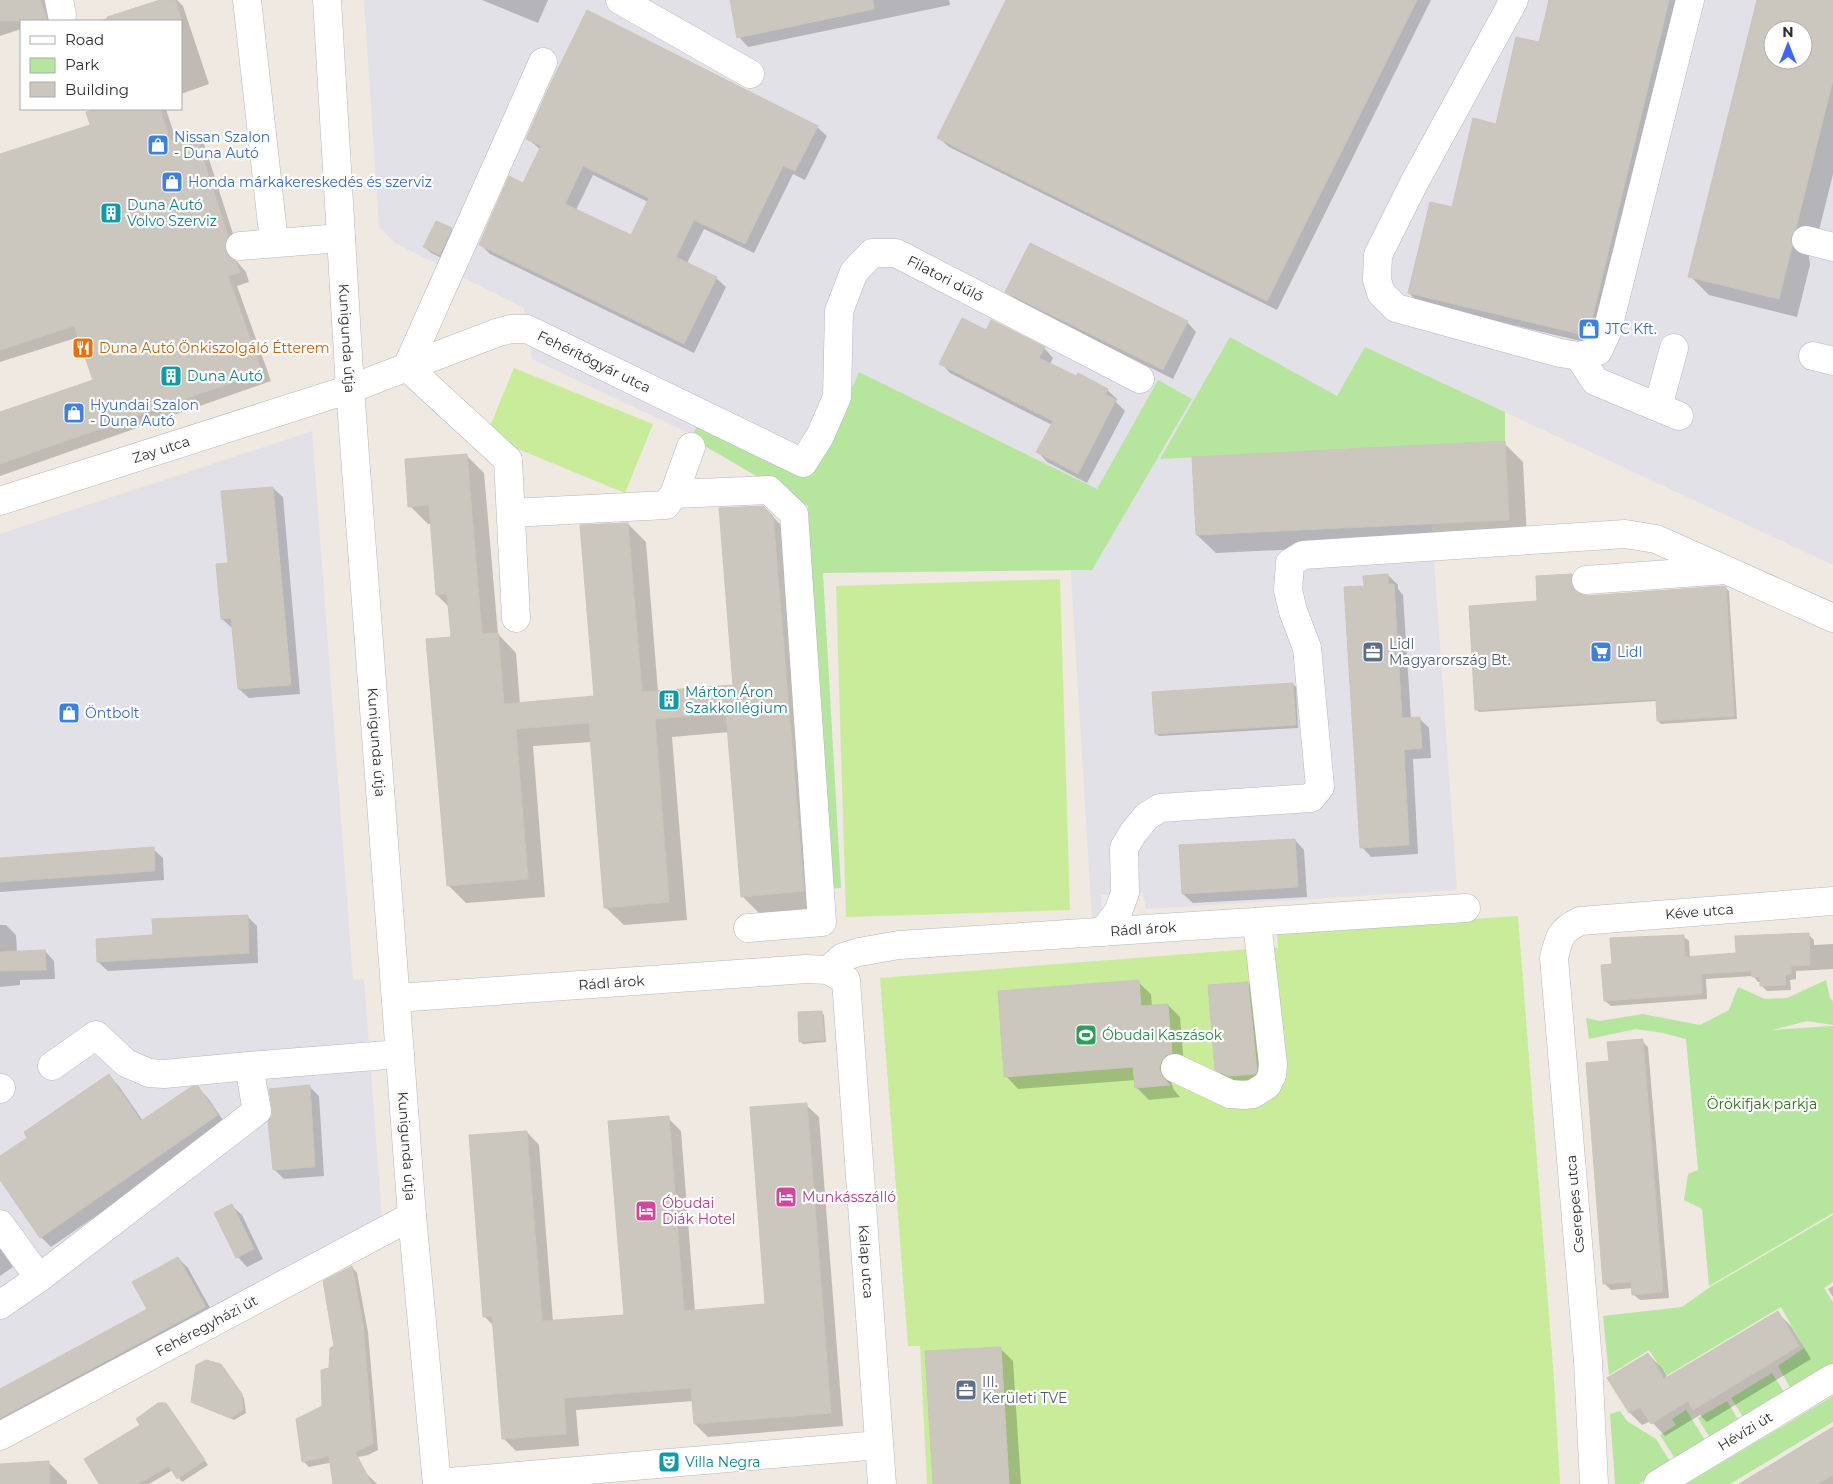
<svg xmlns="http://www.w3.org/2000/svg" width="1833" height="1484" viewBox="0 0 1833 1484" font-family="Montserrat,sans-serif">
<rect width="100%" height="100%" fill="#efe9e1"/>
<path fill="#e3e1e8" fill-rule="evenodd" d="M364,0H1833V565L1421,373L1457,890L1146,909L1143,893H1125L1101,895L1102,911L1092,919L1070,559L811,491L532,359L524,308L395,243L379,227ZM1773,30H1803V60H1773Z
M312,431L353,980L364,979L382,1219L0,1426V534Z"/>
<path fill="#b6e59e" d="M1230,337L1337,396L1365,347L1505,412V441L1160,459Z
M859,372L1097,489L1158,380L1192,399L1092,570L823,573L841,888L826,889L808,506L691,438L698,424L822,456Z
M1826,980L1830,998L1833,1001V1025L1807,1021L1772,1030L1833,1026V1213L1709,1286L1702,1209L1684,1200L1688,1174L1698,1170L1686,1039L1663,1033L1636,1029L1589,1039L1586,1018L1600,1021L1643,1014L1700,1025L1729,1010L1738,987L1765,999L1787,998Z
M1833,1215V1282L1824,1288L1833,1302V1366L1792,1391L1778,1366L1804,1348L1781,1307L1666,1376L1649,1350L1609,1375L1603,1316L1682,1307L1710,1287Z
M1772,1373L1786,1395L1745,1420L1731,1398Z
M1833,1396V1422L1730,1484H1686Z
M1727,1401L1740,1423L1711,1440L1698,1418Z
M1686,1410L1707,1443L1677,1462L1660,1435L1676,1425L1672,1419Z
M1620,1411L1627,1421L1656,1439L1671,1463L1639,1484H1615L1610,1414Z"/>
<path fill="#c9ec9a" d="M514,368L653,424L625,493L486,436Z
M1060,579L1070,910L846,917L836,586Z
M1518,916L1554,1380L1560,1484H927L920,1346H908L880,978L1251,949L1278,948L1277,932Z"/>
<path fill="#0003" fill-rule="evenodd" d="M0,0H53L54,18L45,21H21V29L0,36Z
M164,0H177L183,6L209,84L181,94V21H99Z
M482,0H548L538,23Z
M731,0H949L950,5L748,47L739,37Z
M1007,0H1431L1277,310L949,147L939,138Z
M1550,0H1680L1598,345L1419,303L1409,293L1540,44Z
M1758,0H1833V174L1815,247L1809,256L1810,265L1797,317L1709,295L1690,276ZM1773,30H1803V60H1773Z
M101,109H166L176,140L195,134L204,144L237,246L235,250L234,258L246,272L249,282L237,286L271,381L0,476V414L95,380L79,337L0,362V156L92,126L87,113Z
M817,127L827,136L805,180L793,174L754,253L704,229L687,263L716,278L726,287L694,353L490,254L480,244L524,185L541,150L527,138ZM593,175L648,202L631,237L576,210Z
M451,229L457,236L446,260L431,253L425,247Z
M1007,292L1187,322L1196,332L1173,379L1017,301Z
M987,332L1044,348L1053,358L1050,364L1077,378L1107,390L1117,399L1116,402L1125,411L1087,483L1047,462L1038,452L1052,425L950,373L941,363Z
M1504,443L1523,462L1527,538L1216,553L1197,535Z
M466,455L484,473L498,634L516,653L520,704L596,697L628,524L646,542L658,692L735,686L763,507L791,535L821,909L760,914L742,896L729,732L672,737L687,920L624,925L605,907L592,742L533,746L545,897L466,903L448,885L452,638L449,607L437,595L431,524H428L410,506Z
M273,488L283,497L300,694L249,698L239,689L234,628H232L222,619L229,564Z
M1388,575L1398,585V589L1403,595L1411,719L1419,718L1429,728L1431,758L1413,759L1418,854L1371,857L1362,847L1365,587Z
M1571,576L1574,578L1573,585L1576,592L1587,597L1726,588L1729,591L1737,719L1661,724L1658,721L1657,701L1479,712L1476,709L1538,603Z
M1293,684L1296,687L1298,728L1159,736L1156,734Z
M1295,840L1304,850L1307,897L1193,903L1183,894Z
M153,849L163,858L164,880L0,892V860Z
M247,916L257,926L258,963L108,971L98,962L154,936Z
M0,925H6L16,935L17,952L45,951L54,961L55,979L20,980V985L0,987Z
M1808,934L1814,940V945L1833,944V969L1796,971V979L1790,980L1791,990L1767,991L1762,986V982H1758L1753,976L1706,979L1707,999L1611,1006L1605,1001L1613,965L1683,936L1689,941L1690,958L1737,954Z
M1138,982L1151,994L1152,1006L1168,1005L1180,1017L1184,1065L1173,1074L1171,1082L1174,1090L1180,1097L1149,1100L1136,1087V1080L1018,1089L1006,1076Z
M1248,983L1257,993L1266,1074L1239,1085L1226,1079L1216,1069Z
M821,1012L824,1015L826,1042L803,1044L800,1041Z
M1642,1041L1648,1047L1669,1298L1640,1300L1633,1294V1288L1611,1290L1604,1283L1610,1062Z
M109,1076L118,1085L143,1121L198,1088L208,1098L227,1126L51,1247L41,1237L0,1178V1158L29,1138Z
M309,1086L319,1096L324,1176L284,1179L274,1169Z
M806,1105L819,1117L843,1426L708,1437L695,1424L693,1401L576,1410L579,1446L516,1451L503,1438L494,1326L484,1316L527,1132L539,1145L553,1322L625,1316L668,1118L681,1131L695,1311L767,1305Z
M232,1206L242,1215L263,1259L247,1267L238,1257Z
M0,1248L13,1267L0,1276Z
M178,1258L188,1268L215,1317L0,1433V1390L148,1309Z
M352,1267L357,1273L368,1332L378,1450L368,1455L309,1467L303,1461L324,1407Z
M1833,1286V1297L1828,1289Z
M1778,1313L1791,1326L1811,1359L1707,1422L1700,1415L1665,1436L1651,1421L1642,1425L1630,1413L1648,1354L1661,1367L1668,1379Z
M1000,1348L1013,1361L1021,1484H935Z
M224,1368L244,1398L246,1413L234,1420L195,1404L192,1401Z
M166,1405L208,1465L182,1482L173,1470L149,1484H100L142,1425Z
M1833,1435V1484H1741Z
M48,1462L67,1481V1484H0V1465Z
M364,1471L377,1484H341Z"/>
<path fill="#cbc7bf" stroke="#cbc5ba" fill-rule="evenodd" d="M0,0H40L47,21H0Z
M160,0H175L182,21H108L107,17Z
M730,0H873L874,9L737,38Z
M1006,0H1417L1267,301L937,138Z
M1549,0H1669L1588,336L1408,293L1430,202L1452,207L1473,118L1496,124L1516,37L1539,42Z
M1757,0H1833V80L1796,228L1791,237L1792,246L1779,299L1688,277ZM1773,30H1803V60H1773Z
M587,10L818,126L795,171L783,166L745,244L694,220L676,257L717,277L684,344L479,245L509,176L523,183L541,146L526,139L551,83ZM583,166L649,198L631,235L565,204Z
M97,109H160L170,141L195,133L228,236L226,240L225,248L227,255L236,261L240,272L228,276L262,372L0,464V412L93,380L74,326L0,350V154L90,125L86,112Z
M436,221L452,228L440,255L423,247Z
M1030,243L1188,321L1163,370L1005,292Z
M962,318L986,330L991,320L1045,347L1039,358L1076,376L1078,373L1108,389L1105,394L1116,400L1078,474L1036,452L1053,421L939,364Z
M1505,441L1509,520L1196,535L1192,457Z
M467,454L482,634L498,633L504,704L594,696L580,525L628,523L642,692L733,685L719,508L763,506L773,516L804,891L741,897L726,713L655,719L669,902L604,908L589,723L516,729L528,879L447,886L426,639L451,637L447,594L436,595L429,505L408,507L405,459Z
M273,487L291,685L238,689L231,618L221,619L216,564L228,563L221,491Z
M1388,574L1389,584H1394L1402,718L1420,717L1422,748L1404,750L1409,845L1360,848L1344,587L1364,586L1363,576Z
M1572,574L1571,582L1573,589L1580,594L1587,596L1723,586L1726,587L1734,716L1657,721L1656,699L1475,710L1469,606L1537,601L1536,576Z
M1293,683L1296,725L1155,734L1152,692Z
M1295,839L1298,887L1182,894L1179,845Z
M154,847L155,871L0,882V858Z
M248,915L249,953L97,962L96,939L153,935L152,919Z
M1809,933L1810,965L1791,966V974L1785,975L1786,985L1760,986V977H1752L1751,971L1701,974L1702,994L1604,1001L1601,965L1612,964L1610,938L1684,935L1685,957L1736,953L1735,936Z
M45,950L46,970L0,971V952Z
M1139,980L1141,1006L1168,1004L1172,1053L1166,1055L1161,1061L1159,1069L1162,1076L1170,1085L1135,1088L1133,1067L1004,1077L998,991Z
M1248,982L1257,1071L1255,1074L1229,1076L1215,1070L1208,985Z
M822,1011L824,1040L799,1042L798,1012Z
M1643,1039L1663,1292L1632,1295L1631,1282L1603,1284L1586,1063L1609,1061L1607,1042Z
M109,1074L141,1121L191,1087L198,1086L218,1115L40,1238L0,1180V1156L27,1138L24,1132Z
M310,1085L315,1167L273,1170L268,1121L272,1116V1108L269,1089Z
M807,1103L831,1413L694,1424L691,1388L564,1398L566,1434L502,1439L492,1316L483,1317L469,1135L527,1131L542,1321L624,1315L608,1121L669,1116L684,1311L765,1304L750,1107Z
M232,1204L254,1249L236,1258L214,1213Z
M178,1257L206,1307L0,1418V1389L147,1309L132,1282Z
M352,1266L363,1325L373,1444L355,1452L372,1484H333L329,1456L302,1462L296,1419L322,1406L321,1370L329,1368L330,1348L334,1346L323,1281Z
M1778,1311L1799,1346L1693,1410L1688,1401L1651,1424L1640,1407L1629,1413L1607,1378L1648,1353L1664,1379Z
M1001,1347L1009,1484H933L925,1351Z
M206,1360L221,1364L242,1394L243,1410L231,1418L191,1402L196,1365Z
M158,1403H166L205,1460L177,1479L169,1466L138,1484H99L84,1459L140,1425L136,1419Z
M1833,1427V1475L1818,1484H1739Z
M49,1461L50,1484H0V1464Z"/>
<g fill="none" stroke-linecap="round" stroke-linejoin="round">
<g stroke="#b4b7c1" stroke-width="29">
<g id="minor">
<path d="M59,0L62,15"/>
<path d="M247,0L274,242"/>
<path id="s1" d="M327,0L350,389L412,1216L437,1484"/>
<path d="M620,0L750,74"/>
<path d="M1514,0L1414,183L1378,255L1377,280L1381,293L1396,308L1560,353L1579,356L1598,351L1607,332L1690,0"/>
<path d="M1806,240L1833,247"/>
<path d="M240,246L341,238"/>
<path d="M1579,356L1595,381L1679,416"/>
<path d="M1813,356L1833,361"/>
<path d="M1658,407L1674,348"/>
<path d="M674,494L769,490L794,514L822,922L748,928"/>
<path id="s2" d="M0,501L350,389L496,333L511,329H527L803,463L820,436L837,397L839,311L854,272L872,253H896L1140,379"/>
<path d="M511,513L666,505L674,494L691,447"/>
<path d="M1586,580L1726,570L1833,618"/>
<path d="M516,618L508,460L407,367L543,62"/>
<path d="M1103,932L1118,912L1125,893L1124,848L1133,833L1147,816L1160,808L1311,798L1320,787L1307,648L1293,611L1288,590L1290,563L1303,555L1625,534L1656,539L1726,570"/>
<path id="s3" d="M828,970L843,957L859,952L899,945L1466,908"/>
<path id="s4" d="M396,998L806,969L828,970L846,980L882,1484"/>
<path d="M52,1066L96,1035L126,1063L149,1073L164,1074L249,1066"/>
<path d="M1175,1068L1230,1094L1244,1095L1253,1094L1267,1085L1272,1075L1273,1064L1257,922"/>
<path d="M0,1089L1,1088"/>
<path d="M0,1224L39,1278"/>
<path d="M0,1305L39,1278L257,1111L249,1066L400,1054"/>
<path id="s5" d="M0,1436L412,1216"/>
<path d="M437,1483L879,1445"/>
<path id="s6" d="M1594,1484L1588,1361L1554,958C1559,937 1560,931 1580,921L1833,901"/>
<path id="s7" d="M1658,1484L1833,1378"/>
</g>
</g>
<use href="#minor" stroke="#fff" stroke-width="28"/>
</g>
<defs>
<g id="shop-square" transform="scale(1.125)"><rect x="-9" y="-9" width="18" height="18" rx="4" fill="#3f7fe0" stroke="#fff"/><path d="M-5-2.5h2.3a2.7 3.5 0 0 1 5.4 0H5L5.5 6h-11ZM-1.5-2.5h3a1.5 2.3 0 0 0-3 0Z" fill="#fff"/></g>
<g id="building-square" transform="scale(1.125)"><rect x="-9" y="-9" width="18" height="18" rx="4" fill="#0f9aa8" stroke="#fff"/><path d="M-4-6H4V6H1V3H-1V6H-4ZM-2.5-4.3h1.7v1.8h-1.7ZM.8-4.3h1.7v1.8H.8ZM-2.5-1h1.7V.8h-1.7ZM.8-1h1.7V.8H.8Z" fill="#fff"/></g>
<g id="restaurant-square" transform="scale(1.125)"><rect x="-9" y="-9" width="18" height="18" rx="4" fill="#e8710a" stroke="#fff"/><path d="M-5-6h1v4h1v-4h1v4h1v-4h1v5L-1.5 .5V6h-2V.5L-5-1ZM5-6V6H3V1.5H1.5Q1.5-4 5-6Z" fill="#fff"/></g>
<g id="office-square" transform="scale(1.125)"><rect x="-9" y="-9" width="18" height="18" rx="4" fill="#5c6f8a" stroke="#fff"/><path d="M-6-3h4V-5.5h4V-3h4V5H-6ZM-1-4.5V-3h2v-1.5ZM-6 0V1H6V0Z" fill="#fff"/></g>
<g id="supermarket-square" transform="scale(1.125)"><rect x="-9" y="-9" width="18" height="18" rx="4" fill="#3f7fe0" stroke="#fff"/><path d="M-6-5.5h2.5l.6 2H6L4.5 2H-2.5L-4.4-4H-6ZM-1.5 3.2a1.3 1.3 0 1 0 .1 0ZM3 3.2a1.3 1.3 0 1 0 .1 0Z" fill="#fff"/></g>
<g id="stadium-square" transform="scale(1.125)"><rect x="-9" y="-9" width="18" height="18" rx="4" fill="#2e9e5b" stroke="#fff"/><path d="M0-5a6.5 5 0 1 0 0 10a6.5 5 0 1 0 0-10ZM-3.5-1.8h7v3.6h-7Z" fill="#fff"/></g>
<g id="hotel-square" transform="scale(1.125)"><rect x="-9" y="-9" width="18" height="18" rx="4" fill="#d1479c" stroke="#fff"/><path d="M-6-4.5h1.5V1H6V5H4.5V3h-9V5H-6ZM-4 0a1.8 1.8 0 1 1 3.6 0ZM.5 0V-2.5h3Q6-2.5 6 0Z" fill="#fff"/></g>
<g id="theatre-square" transform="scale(1.125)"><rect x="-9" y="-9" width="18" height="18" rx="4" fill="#0f9aa8" stroke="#fff"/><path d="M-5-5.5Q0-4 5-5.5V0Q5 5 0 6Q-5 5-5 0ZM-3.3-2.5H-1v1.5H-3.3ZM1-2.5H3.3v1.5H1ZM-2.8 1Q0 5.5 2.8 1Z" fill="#fff"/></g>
</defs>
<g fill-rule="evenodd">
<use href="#shop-square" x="158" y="145"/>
<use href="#shop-square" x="172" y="182"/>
<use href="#building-square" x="111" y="213"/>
<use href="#shop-square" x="1589" y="329"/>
<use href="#restaurant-square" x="83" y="348"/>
<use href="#building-square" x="171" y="376"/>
<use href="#shop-square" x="74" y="413"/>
<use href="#office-square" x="1373" y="652"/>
<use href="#supermarket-square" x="1601" y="652"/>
<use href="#building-square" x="669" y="700"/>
<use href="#shop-square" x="69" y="713"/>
<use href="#stadium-square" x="1086" y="1035"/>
<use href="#hotel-square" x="786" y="1197"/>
<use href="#hotel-square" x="646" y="1211"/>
<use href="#office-square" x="966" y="1390"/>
<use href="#theatre-square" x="669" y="1462"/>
</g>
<g text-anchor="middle" stroke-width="4.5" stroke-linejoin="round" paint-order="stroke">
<g font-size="14" fill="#366cbe" stroke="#fff" text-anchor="start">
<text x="174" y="142">Nissan Szalon<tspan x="174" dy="16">- Duna Autó</tspan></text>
<text x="188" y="187">Honda márkakereskedés és szerviz</text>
<text x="1605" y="334">JTC Kft.</text>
<text x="90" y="410">Hyundai Szalon<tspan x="90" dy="16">- Duna Autó</tspan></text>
<text x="1617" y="657">Lidl</text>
<text x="85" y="718">Öntbolt</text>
</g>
<g font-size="14" fill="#0d838f" stroke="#fff" text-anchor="start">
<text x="127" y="210">Duna Autó<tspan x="127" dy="16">Volvo Szerviz</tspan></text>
<text x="187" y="381">Duna Autó</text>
<text x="685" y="697">Márton Áron<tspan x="685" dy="16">Szakkollégium</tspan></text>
<text x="685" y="1467">Villa Negra</text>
</g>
<g font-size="14" fill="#2e2e2e" stroke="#fff">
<text dy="5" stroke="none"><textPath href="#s2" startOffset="1170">Filatori dűlő</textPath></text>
<text dy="5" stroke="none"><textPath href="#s1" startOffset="339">Kunigunda útja</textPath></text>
<text dy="5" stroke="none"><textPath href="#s2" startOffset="630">Fehérítőgyár utca</textPath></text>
<text dy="5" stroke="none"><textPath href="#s2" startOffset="169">Zay utca</textPath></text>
<text dy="5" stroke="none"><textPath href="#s1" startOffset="744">Kunigunda útja</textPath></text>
<text dy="5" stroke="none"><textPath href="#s6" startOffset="695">Kéve utca</textPath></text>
<text dy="5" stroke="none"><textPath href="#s3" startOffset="322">Rádl árok</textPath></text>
<text dy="5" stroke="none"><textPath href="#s4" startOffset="216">Rádl árok</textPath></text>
<text dy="5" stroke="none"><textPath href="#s1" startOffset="1149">Kunigunda útja</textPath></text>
<text transform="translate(1575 1204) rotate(-95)" y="5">Cserepes utca</text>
<text dy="5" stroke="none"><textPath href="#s4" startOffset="736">Kalap utca</textPath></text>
<text dy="5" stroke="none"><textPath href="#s5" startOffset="234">Fehéregyházi út</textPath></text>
<text dy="5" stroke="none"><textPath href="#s7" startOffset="102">Hévízi út</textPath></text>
</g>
<g font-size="14" fill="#c56008" stroke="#fff" text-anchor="start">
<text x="99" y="353">Duna Autó Önkiszolgáló Étterem</text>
</g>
<g font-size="14" fill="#4e5e75" stroke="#fff" text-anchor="start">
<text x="1389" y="649">Lidl<tspan x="1389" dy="16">Magyarország Bt.</tspan></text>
<text x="982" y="1387">III.<tspan x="982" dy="16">Kerületi TVE</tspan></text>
</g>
<g font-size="14" fill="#27864d" stroke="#fff" text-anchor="start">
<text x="1102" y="1040">Óbudai Kaszások</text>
</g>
<g font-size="14" fill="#2c6e1b" stroke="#fff">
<text x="1762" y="1109">Örökifjak parkja</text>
</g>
<g font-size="14" fill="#b23c85" stroke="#fff" text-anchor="start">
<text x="802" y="1202">Munkásszálló</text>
<text x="662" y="1208">Óbudai<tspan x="662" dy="16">Diák Hotel</tspan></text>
</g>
</g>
<rect x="20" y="20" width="162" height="90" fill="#ffffff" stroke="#ababab"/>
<rect x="30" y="36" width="25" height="8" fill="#ffffff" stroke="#ababab"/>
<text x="65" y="45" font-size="15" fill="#2e2e2e">Road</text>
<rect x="30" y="58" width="25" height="15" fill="#b6e59e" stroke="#ababab"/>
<text x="65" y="70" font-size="15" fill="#2e2e2e">Park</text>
<rect x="30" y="82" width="25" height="15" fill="#cbc7bf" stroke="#ababab"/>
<text x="65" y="95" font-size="15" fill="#2e2e2e">Building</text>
<g transform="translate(1788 45)"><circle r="24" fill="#ffffff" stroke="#ababab"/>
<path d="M0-4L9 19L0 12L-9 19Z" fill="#4264fb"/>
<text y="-8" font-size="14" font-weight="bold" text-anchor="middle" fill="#2e2e2e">N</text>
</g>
</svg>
